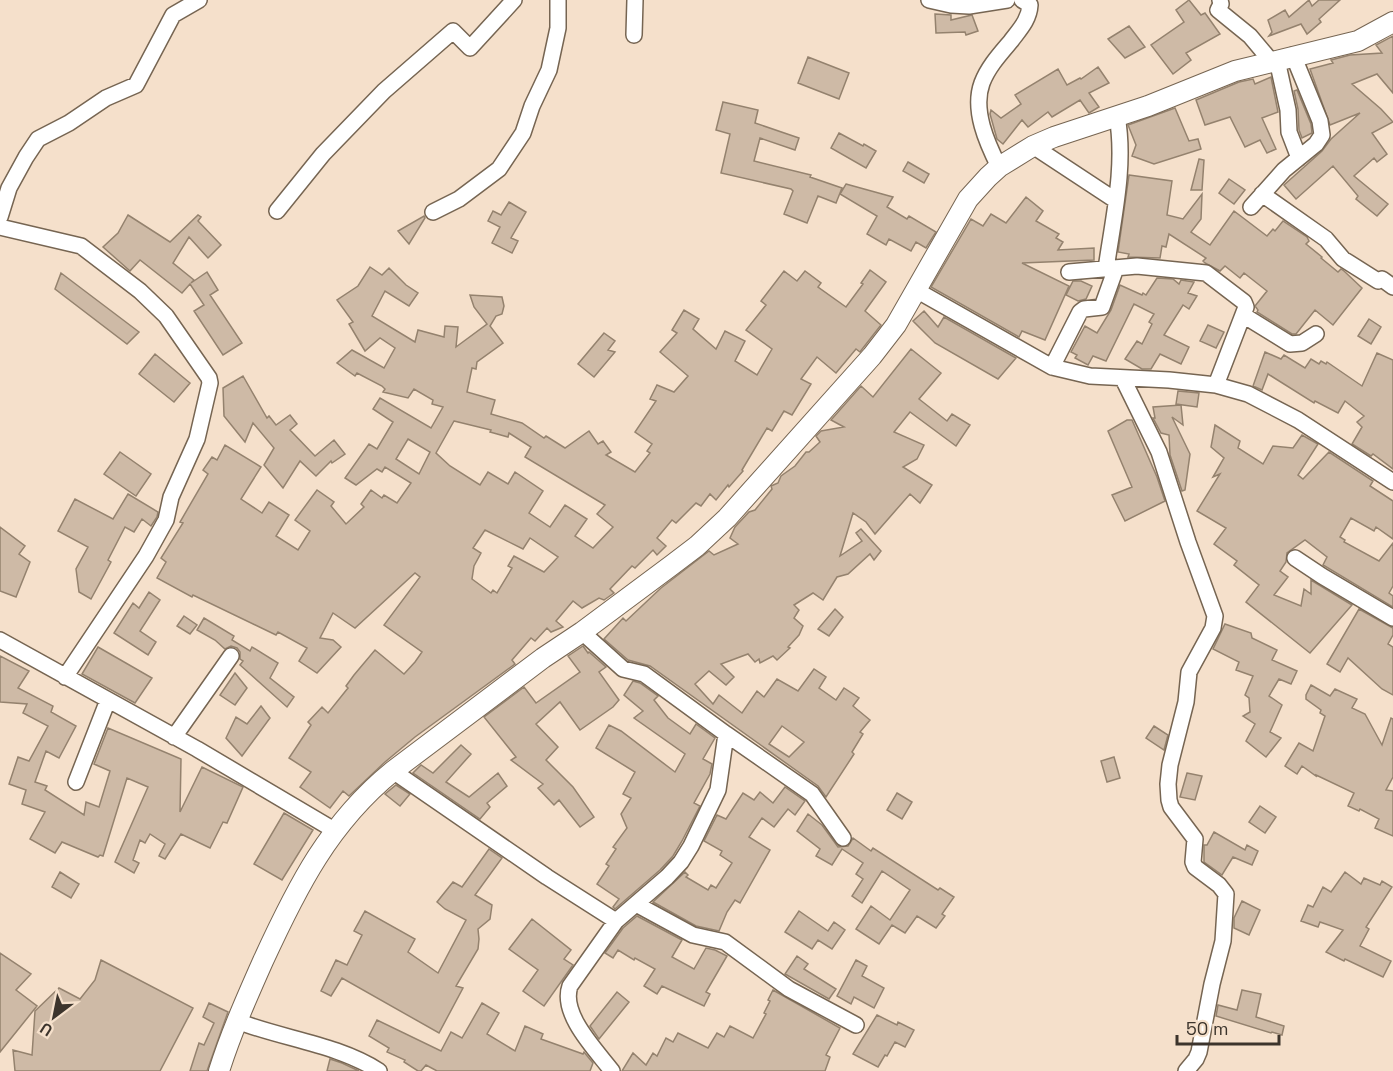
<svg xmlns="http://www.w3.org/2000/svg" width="1393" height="1071" viewBox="0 0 1393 1071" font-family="'Space Grotesk',sans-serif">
<rect width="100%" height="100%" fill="#f5e0cb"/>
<path fill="#cebaa6" stroke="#94826e" stroke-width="1.5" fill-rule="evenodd" d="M1189,0L1201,15L1205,13L1220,34L1186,53L1191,60L1173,74L1151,45L1184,22L1176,10Z
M1309,0L1312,6L1319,0H1340L1319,19L1321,22L1307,34L1301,24L1269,36L1272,32L1268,20L1285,10L1289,17Z
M935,14L951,15V20L972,15L978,31L966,35L965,32L936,33Z
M1129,26L1145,47L1125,58L1108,39Z
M1393,36V93L1377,74L1352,84L1381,109L1393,122L1372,133L1387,154L1377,162L1374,158L1354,176L1388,204L1377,216L1356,199L1358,196L1333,166L1296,199L1284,185L1322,151L1331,139L1360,113L1330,125L1310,69L1333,63L1331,60L1350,55L1382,53L1376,45Z
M808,57L849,73L839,99L798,83Z
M1098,67L1109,83L1089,93L1099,107L1089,113L1080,100L1052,117L1048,112L1028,127L1022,120L1003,144L997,139L990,114L991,110L1001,118L1021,104L1015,95L1058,69L1067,85L1080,78L1081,79Z
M1271,77L1278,112L1262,118L1276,149L1267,153L1260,140L1245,147L1230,117L1205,125L1196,100L1239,82L1253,79L1255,84Z
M1297,90L1311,124L1312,133L1302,138L1299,130L1298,109L1294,91Z
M723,102L758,110L755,123L799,138L795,150L760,138L754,161L811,175L810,177L842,188L836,203L818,196L807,223L784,214L793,191L791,189L721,173L730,134L716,130Z
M1175,108L1189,141L1198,139L1201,149L1154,164L1132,156L1136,145L1128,125Z
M839,133L863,146L864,144L876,151L866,168L831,148Z
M1199,159L1204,160L1202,190H1191Z
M908,162L929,174L924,183L903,171Z
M1129,175L1172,181L1167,215L1183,219L1202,194L1201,219L1191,232L1210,245L1234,211L1267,236L1273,229L1275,231L1283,221L1307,237L1309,241L1306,244L1322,257L1321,258L1338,272L1341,269L1344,271L1362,288L1333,325L1315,310L1296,334H1292L1257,312L1258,310L1255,306L1267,291L1244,273L1240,278L1225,266L1220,271L1205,263L1203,261L1206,258L1169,234L1166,247L1162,246L1160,258L1128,257L1129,254L1118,252Z
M1229,179L1245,190L1234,204L1219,193Z
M846,184L893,197L887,207L907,219L909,216L936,232L926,248L916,242L911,251L889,239L886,245L867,234L877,216L840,194Z
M1026,197L1043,211L1036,221L1059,234L1056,238L1063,242L1058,250L1094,248V260L1022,263L1069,286L1045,340L1022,331L1019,337L931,287L971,219L983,226L991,214L1006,223Z
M509,202L526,212L511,238L518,241L512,253L492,243L500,227L488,221L493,211L501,215Z
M128,215L170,242L198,215L201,217L198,221L221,245L208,258L189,237L173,263L194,280L191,283L207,272L218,290L210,295L242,343L223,355L194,311L204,305L190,284L182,293L140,260L130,271L103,247L118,233Z
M424,216L425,218L409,244L398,231Z
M370,267L382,275L389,268L406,285L418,293L409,306L385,291L372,316L415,342L418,330L444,337L445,326L458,327L456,347L487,324L474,307L470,295L502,297L504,306L502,314L496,316L490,326L503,343L477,362L476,369L472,368L467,392L495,400L491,414L522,423L544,438L546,436L565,448L589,431L598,444L603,441L611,452L606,455L635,472L650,453L647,451L652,444L635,432L656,401L650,399L657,385L674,392L688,376L660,352L677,333L672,330L684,310L699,319L693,329L716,349L725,331L745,341L735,361L757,375L772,349L746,330L766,305L761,301L784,271L797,281L805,271L821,283L818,287L846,307L863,284L861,283L870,270L886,282L865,311L881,325L863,348L860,352L856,349L836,373L817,357L801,379L811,384L792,415L784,411L772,431L767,428L742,470L743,471L729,487L728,485L716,500L710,494L701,506L696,503L676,523L672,520L657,538L666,546L657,555L653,550L635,568L632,566L610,589L614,593L604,600L599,598L582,608L573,601L556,621L563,627L551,632L547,628L535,641L531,638L512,660L515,664L415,737L385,762L349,796L343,791L330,808L300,787L311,772L289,758L311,725L308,722L322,707L328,713L348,688L346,686L354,675L375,650L404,674L415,662L422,652L384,625L420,577L415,573L355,628L333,613L320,638L333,640L341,647L317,673L299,661L307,648L278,632L276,635L193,595L192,597L157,578L166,562L161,558L183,523L180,522L208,474L203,470L212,457L217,460L225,445L261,467L241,499L262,513L269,502L289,515L276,536L298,550L310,531L295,520L317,490L334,502L331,506L346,524L364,507L361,504L371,490L382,498L384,495L397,503L411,483L385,467L382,472L377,469L356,485L345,478L369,444L377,449L393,422L373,409L380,398L431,428L443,407L432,404L433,400L414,389L408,398L383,392L385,389L382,386L357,373L355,376L337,363L352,350L384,368L395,348L380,338L365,351L349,324L353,322L337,300L358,286ZM454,421L491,430L490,432L508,437L509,433L531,447L525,457L605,505L597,514L613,527L593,548L575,536L587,519L565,505L550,527L529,513L543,491L515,472L508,484L488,472L480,485L450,466L436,453ZM408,439L430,452L419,474L396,459ZM485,530L523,549L530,538L558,557L544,572L514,556L508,566L512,568L497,593L493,590L491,593L472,579L474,566L481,553L473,548Z
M61,273L139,332L127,344L55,289Z
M1157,278L1173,279L1179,284L1181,280L1194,282L1188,293L1197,296L1189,309L1183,305L1164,335L1189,347L1181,364L1160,354L1151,369H1142L1125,359L1137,341L1142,344L1152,324L1149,322L1154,314L1134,304L1106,361L1093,356L1088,365L1075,358L1077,355L1071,352L1085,326L1097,333L1111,310L1120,285L1142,295L1143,293L1146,295Z
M1073,281H1081L1092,286L1086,299L1078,301L1066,295Z
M924,311L938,327L944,317L1016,358L998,379L935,343L913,321Z
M1369,319L1381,327L1371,344L1358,336Z
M1208,325L1224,332L1216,348L1200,341Z
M604,333L615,341L608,350L615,352L594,377L578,364Z
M911,349L941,373L919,399L947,421L952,414L970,425L956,446L910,412L894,432L924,445L917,459L903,467L932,485L920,503L910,494L875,534L866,522L853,513L840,556L862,541L856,533L861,529L881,551L874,560L870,554L848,574L837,577L823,600L813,593L794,605L799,610L794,618L803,626L799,635L788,647L790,648L777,660L773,656L760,663L759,659L755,662L748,654L721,664L734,677L726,685L709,671L695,684L713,704L719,695L742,713L757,691L764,697L777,679L798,691L814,669L826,677L819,688L836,700L844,688L859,698L853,706L870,720L860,732L863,734L852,752L854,754L826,797L818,786L650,666L628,660L604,639L623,618L626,621L661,588L709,551L714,555L738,544L730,538L735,527L749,512L755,510L772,489L771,486L778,483L781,476L795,466L806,452H809L820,442L816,436L821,431L844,427L831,420L861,386L873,397ZM782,726L804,742L789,757L769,744Z
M1265,352L1281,359L1284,355L1305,368L1311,359L1319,364L1321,361L1326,364L1327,362L1362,386L1377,353L1393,360V469L1373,454L1371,456L1352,444L1362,427L1357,422L1364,416L1345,401L1338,413L1315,401L1314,403L1268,374L1262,390L1253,386Z
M155,354L190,383L174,402L139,374Z
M243,376L267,418L269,416L276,425L290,415L297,424L290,430L315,456L334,440L345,454L332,463L331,461L316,476L300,461L283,488L264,465L274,448L253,423L245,442L224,416L223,388Z
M1178,391L1199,393L1197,407L1176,404Z
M1181,405L1183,425L1172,417L1190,454L1185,490L1182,491L1170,455L1169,435L1161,433L1153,418H1155L1153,407Z
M1127,420H1132L1157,477L1165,501L1125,521L1112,495L1132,487L1108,431Z
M1215,425L1240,441L1238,448L1263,464L1273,446L1293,448L1302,435L1318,444L1298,475L1303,479L1329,452L1373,481L1370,486L1393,501V539L1376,527L1374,531L1351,518L1340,537L1345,540L1344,542L1379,561L1393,543V586L1389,593L1393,596V607L1323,565L1327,557L1305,540L1287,553L1286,562L1280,571L1288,577L1274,595L1301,606L1304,589L1311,594V580L1352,605L1310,653L1246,602L1259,585L1234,565L1237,561L1214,544L1226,528L1197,511L1220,474L1213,477L1224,458L1211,447Z
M120,452L151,474L136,496L104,474Z
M128,494L158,512L157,517L151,526L142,519L134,532L125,527L108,560L111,562L91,599L79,592L76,569L88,547L58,531L75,499L113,519Z
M0,527L25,546L19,554L30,562L16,597L0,591Z
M149,592L160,600L140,631L156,642L148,655L114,633L133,603L139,608Z
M835,609L843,617L829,636L818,629Z
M1359,609L1393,628V635L1388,644L1393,647V695L1382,689L1348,658L1340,672L1327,664Z
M184,616L197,625L190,634L177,626Z
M204,618L234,636L232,640L250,651L252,647L278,663L270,678L294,697L287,707L240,665L243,661L240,659V652L237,648L231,646L225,649L215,640L197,630Z
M1225,624L1251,633L1252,638L1277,650L1272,660L1297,671L1291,684L1279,679L1269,696L1282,705L1270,732L1281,738L1266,757L1246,741L1255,724L1243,716L1250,712L1249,698L1245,695L1253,676L1236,670L1239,662L1213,649Z
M583,646L588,653L589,652L606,667L599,672L619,700L613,707L580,730L560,702L536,724L558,747L546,760L573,787L594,817L580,827L559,800L554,805L538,788L543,784L511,760L516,757L484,717L524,687L536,703L580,672L568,656Z
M98,647L152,678L135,703L82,674Z
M0,656L29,671L18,688L53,706L51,712L76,726L59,758L46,751L35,782L47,786L45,790L84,815L86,802L99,807L110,771L94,764L108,728L181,759L180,812L202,767L243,787L227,823L223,822L210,848L181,834L165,859L159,856L165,844L150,834L145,843L140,840L133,860L139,863L134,873L115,862L148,787L127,778L103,856L100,855L98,857L62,842L55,853L30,839L45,812L22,804L26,790L9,784L18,757L29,761L48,726L23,713L27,704L0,702Z
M235,673L247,688L235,705L220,695Z
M633,681L640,683L658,696L654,700L668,718L690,734L696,724L715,738L703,759L712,764L710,774L694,803L700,806L682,841L673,856L660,870L615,909L613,907L619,899L597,884L609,866L606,864L616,849L613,847L627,828L621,814L631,798L623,794L635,772L596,748L609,725L621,731L675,772L685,754L634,718L643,711L624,695Z
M1311,685L1330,696L1335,689L1357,699L1352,708L1365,714L1382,745L1391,718L1393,719V777L1386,790L1393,791V836L1375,828L1379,819L1360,809L1359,811L1348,806L1354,793L1316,775V776L1302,766L1297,774L1285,766L1299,743L1313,751L1325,716L1320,713L1321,710L1306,699V695Z
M261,706L270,718L242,756L226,738L236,717L247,724Z
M1154,726L1168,735L1164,750L1146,738Z
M461,745L471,754L446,782L469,797L498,773L507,786L487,803L490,807L480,819L413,773L421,765L433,773Z
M1114,757L1120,778L1107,782L1101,761Z
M1187,773L1202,776L1195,800L1180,797Z
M396,785L410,794L400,806L385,794Z
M785,787L805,801L795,815L788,809L774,827L762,818L749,837L770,850L740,903L735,900L727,912L719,931L696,926L653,902L685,872L688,875L686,877L708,890L711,885L716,888L732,863L720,855L722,851L704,841L717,815L726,819L743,793L754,800L760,792L773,803Z
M897,793L912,802L902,819L887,810Z
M1260,806L1276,817L1265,833L1249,822Z
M284,813L313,830L282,880L254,864Z
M808,814L822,825L838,847L848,846L853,838L871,851L873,848L938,890L940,888L954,897L942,914L945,916L936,928L917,916L905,933L892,925L879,944L856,929L871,906L890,920L910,890L882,871L862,903L852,896L863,879L856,874L863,863L842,849L832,865L816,856L820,849L797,831Z
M1214,832L1245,850L1247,845L1258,851L1252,865L1233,857L1222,875L1204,862V845H1207Z
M489,849L502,858L475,895L492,905L490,919L478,929L479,939L478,949L456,986L463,988L439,1033L342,978L331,996L321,991L336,960L347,965L362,935L354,931L365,911L415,939L408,952L438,973L466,920L445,909L437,902L453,882L462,887Z
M60,872L79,884L71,898L52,887Z
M1345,872L1361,884L1364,878L1380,885L1382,881L1392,887L1366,927L1369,929L1360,946L1391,961L1383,977L1345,959L1344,961L1326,952L1343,930L1320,922L1318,927L1301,921L1308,905L1313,907L1323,887L1331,892Z
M1242,901L1260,910L1249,935L1234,928V918Z
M799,911L828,931L834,922L845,930L832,949L818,940L812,949L785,932Z
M637,916L682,940L672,957L694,969L706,948L715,950L727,956L706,992L710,994L704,1006L662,986L657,994L644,986L655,969L635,958L634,960L618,950L613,958L605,953L623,928Z
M532,919L571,950L564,959L573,965L544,1006L523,991L538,970L509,949Z
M0,953L31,974L16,990L37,1006L0,1052Z
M797,956L808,964L804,969L836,989L829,999L785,974Z
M101,960L193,1008L160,1071H15L13,1050L32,1055L35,1011L59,988L80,999L95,980Z
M856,960L867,966L862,976L884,988L874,1008L854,997L851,1004L837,996Z
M773,990L840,1028L826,1055L830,1057L825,1071H622L633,1053L646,1065L653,1053L657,1056L666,1038L673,1042L678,1033L708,1048L717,1033L724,1037L730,1026L753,1038L766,1014L764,1013L770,1001L768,1000Z
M1242,990L1261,994L1256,1017L1284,1026L1282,1035L1272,1032L1271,1033L1216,1016L1218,1005L1237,1010Z
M617,992L629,1002L599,1039L590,1026Z
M209,1003L228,1012L207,1071H190L199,1043L204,1045L214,1023L203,1017Z
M482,1003L499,1013L487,1034L515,1051L525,1026L543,1034L541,1039L583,1054L584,1052L593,1063L590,1071H437L426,1065L421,1071H418L404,1062L405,1060L387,1052L389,1048L369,1036L377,1020L441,1051L451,1032L462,1038Z
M877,1015L897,1025L898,1022L914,1030L905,1047L895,1042L887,1056L885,1055L878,1067L853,1054Z
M330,1059L342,1063L359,1071H327Z"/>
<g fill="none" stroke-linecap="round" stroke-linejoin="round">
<g stroke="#766552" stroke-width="18">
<path id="minor" d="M929,0L951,5L969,6L1007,0
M1220,0L1221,4L1218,10L1250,36L1271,61
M634,35L635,0
M1277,60L1288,110L1289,132L1299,158
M1033,146L1115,200
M999,167C987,143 972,110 982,83C988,67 1000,54 1011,41C1020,29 1029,20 1030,5L1022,0
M1262,194L1326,239L1343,259L1378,281L1382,279L1393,287
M1251,207L1284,170L1316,144L1322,135L1320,121L1293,55
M277,211L323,154L384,91L453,31L470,48L514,0
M433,212L459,199L499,169L523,133L532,106L549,70L558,28V0
M0,217L9,188L26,157L38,139L69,123L106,98L136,85L173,15L199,0
M0,227L81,246L140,291L166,316L209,378L210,383L197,439L171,497L166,520L146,556L65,677
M1106,269C1113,219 1126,166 1117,116
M1069,272L1137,266L1206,273L1244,302L1246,307L1216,385
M916,290L1052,367L1090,376L1169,380L1216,385L1248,394L1298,420L1393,482
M1243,315L1290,344L1302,343L1316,334
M1052,367L1080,312L1084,309L1102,307L1116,268
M1123,379L1159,452L1188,542L1215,616L1213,628L1189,672L1186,702L1170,765L1168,784L1169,800L1171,807L1195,839L1193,862L1195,867L1219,885L1226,894L1223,941L1212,984L1199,1052L1196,1059L1186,1071
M1295,558L1322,576L1393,618
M0,640L197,749L334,830
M726,734L812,794L843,838
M174,737L231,656
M393,771L547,877L616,921L667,877L681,862L691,846L718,790L726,734L644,674L623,669L582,632
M76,782L108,700
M636,904L693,935L725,942L789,989L856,1025
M237,1021C283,1039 337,1044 379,1071
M612,1071C596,1050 560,1014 570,986L616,921"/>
</g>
<g stroke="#766552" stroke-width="22">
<path id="major" d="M219,1071C231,1033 247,997 263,961C297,887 329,823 393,771L543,658L582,632L672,565L697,546L727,518L872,356L896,325L968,199L988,177L999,167L1033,146L1054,137L1148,106L1235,71L1358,41L1393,22"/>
</g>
<use href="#minor" stroke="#fff" stroke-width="15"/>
<use href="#major" stroke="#fff" stroke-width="20"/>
</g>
<g transform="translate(54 1017) rotate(212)" stroke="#f5e0cb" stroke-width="4.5" paint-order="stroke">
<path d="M0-4.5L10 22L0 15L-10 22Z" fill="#3c342c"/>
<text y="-9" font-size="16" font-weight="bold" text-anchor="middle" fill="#3c342c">U</text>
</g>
<path d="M1177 1035v9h102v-9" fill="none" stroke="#3c342c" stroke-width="3"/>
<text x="1186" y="1035" font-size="18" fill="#3c342c" stroke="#f5e0cb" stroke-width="4.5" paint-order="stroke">50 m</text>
</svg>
